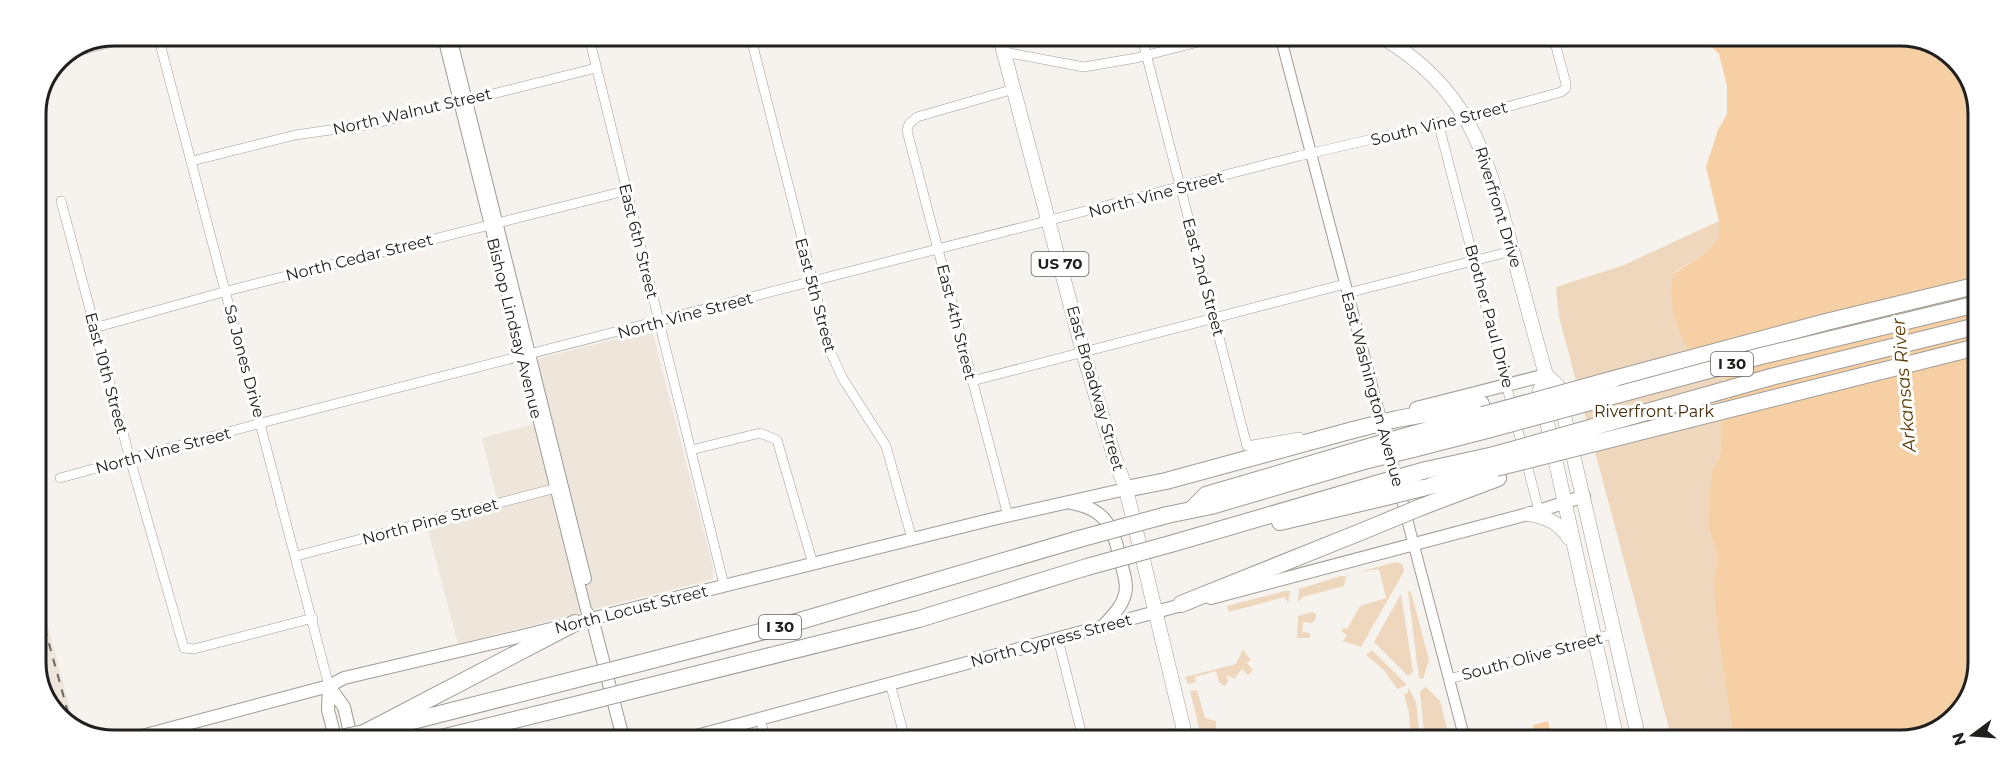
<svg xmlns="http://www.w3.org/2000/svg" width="2015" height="777" viewBox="0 0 2015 777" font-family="Montserrat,sans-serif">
<rect width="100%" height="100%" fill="#f6f2ed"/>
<path fill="#eee5db" d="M652,330L713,567V579L458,644L427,526L499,508L482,438L549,420L535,362L540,358Z
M36,582L75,727L53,710L36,668Z"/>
<path fill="#eed7bc" d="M1719,221V237L1707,252L1673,273L1736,342L1738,354L1725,380L1720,456L1712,472L1710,532L1718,555L1714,578L1734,741L1672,740L1559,317L1556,287L1624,265Z
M1396,562L1402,564L1404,571L1361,647L1343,641L1347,635L1341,631L1344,628L1347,629L1360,606L1386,598L1379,569L1359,572Z
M1341,576H1346L1344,586L1303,597L1298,602L1299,589Z
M1285,591H1290L1288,603L1285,597L1229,612L1227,606Z
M1408,591L1411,592L1429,660L1423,679L1419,678Z
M1401,594L1413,672L1408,676L1374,642Z
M1313,612L1316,614V619L1312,623L1303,622L1302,632L1310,633V638H1297L1298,616Z
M1243,650L1251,660L1247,663L1253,670L1248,675L1242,669L1234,679L1228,675L1226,678L1229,680L1225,686L1219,682L1216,671L1195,677L1196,682L1188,684L1185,677L1236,664Z
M1372,650L1406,684L1405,686L1397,689L1384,670L1366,655Z
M1408,687L1416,702L1420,740H1411L1409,713L1404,694L1408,693Z
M1426,687L1440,701L1450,740H1425L1420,691Z
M1197,690L1205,718L1216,721V739H1202L1190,691Z"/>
<path fill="#f6d0a4" d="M1705,40H1926L1963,67L1979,109L1975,688L1948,725L1900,741H1734L1716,614L1714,578L1718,555L1710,532L1709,502L1712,472L1720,456L1725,380L1738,354L1732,338L1692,355C1676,331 1668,302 1673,274L1707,252L1719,237V221L1706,167L1718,130L1727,114V86L1719,54Z
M1548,721L1552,736L1537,740L1533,725Z"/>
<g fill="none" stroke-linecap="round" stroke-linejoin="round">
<g stroke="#9f9c97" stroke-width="10">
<path id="minor" d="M158,36L329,686
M589,37L724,585
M751,38L831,353L843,379L886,446L912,539
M1142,38L1247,446L1299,437
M78,51L136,36
M1004,52L1084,67L1136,58L1210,39
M1438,122L1539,511
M192,161L295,135L373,124L596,68
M61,201L130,459L184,648L194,649L313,618
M1348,293L1512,251
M94,328L227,291L625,191
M972,381L1345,284
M691,450L760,433L777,440L813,564
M60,478L261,423L1299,156L1485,113L1561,92L1566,88V84L1554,39
M1008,516L907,131L909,124L917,117L1014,89
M296,556L560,487
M1058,639L1083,739
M1449,679L1616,633
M890,683L905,739
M760,718L765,738"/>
</g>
<g stroke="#9f9c97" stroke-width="12">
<path id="tertiary" d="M443,37L586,610L592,618
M451,37L586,579
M1281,39L1465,740"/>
</g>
<g stroke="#9f9c97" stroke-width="14">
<path id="secondary" d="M1416,408L1546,375
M1071,503C1108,509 1113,529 1121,562C1123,572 1128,584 1125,594C1122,607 1112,616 1104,625
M1211,598L1539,511L1584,496
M592,618L623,738
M329,686L344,707L351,737
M329,686L328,710L335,737
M138,737L329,686L344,678L518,637L989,520L1126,489
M689,738L1189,603"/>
</g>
<g stroke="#9f9c97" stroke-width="15">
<path id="primary" d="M1000,38L1083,352L1114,456L1126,489L1186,739
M1385,39C1467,88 1485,151 1509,238C1521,284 1533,329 1546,375L1557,385L1639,740
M1546,375L1540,390L1617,740
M1529,514C1547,517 1559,523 1569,538"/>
</g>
<g stroke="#9f9c97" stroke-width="18">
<path id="motorway" d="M1614,379L1826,322L1978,285
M1397,419L1481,404
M1410,435L1483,415
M1413,449L1487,430
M1426,470L1494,455
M1422,488L1491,470
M1126,489L1166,481L1353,430
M1421,507L1498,478
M1193,508L1206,495L1362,449
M1167,515L1211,506L1364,461
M1280,522L1386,497
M1174,543L1383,482
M1181,604L1363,531
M629,666L776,628L1079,539
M634,690L919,619L1087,567
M385,728L581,678
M364,733L575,623
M441,738L587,702"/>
</g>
<use href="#minor" stroke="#fff" stroke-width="9"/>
<use href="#tertiary" stroke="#fff" stroke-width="10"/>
<use href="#secondary" stroke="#fff" stroke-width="12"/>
<use href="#primary" stroke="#fff" stroke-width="14"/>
<use href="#motorway" stroke="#fff" stroke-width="16"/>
<path stroke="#696664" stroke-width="2" stroke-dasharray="8 8" stroke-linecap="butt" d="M36,597L71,723"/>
<g stroke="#9f9c97" stroke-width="18" stroke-linecap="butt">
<path id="motorway-bridge" d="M1483,415L1614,379
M1353,430L1397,419
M1487,430L1761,356L1977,304
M1362,449L1410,435
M1494,455L1771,377L1977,326
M1364,461L1413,449
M1496,468L1977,347
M1383,482L1426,470
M1386,497L1422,488
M1363,531L1421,507
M1079,539L1167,515
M1087,567L1174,543
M581,678L629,666
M587,702L634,690
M345,737L364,733"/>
</g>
<use href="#motorway-bridge" stroke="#fff" stroke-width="16"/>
</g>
<g text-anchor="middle" stroke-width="6" stroke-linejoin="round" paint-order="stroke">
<g fill="#fff" stroke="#646362" stroke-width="1.5">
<rect x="1031.5" y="252" width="57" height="24" rx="4.5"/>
<rect x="1711" y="352" width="42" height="24" rx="4.5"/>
<rect x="759" y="615" width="42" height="24" rx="4.5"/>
</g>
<g font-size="15" font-weight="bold" fill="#22201f">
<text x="1060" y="269">US 70</text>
<text x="1732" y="369">I 30</text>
<text x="780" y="632">I 30</text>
</g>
<g font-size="16" fill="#22201f" stroke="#fff">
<text transform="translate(412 111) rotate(-13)" y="6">North Walnut Street</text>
<text transform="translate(1439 123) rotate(-14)" y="6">South Vine Street</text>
<text transform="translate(1156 194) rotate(-15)" y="6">North Vine Street</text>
<text transform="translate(1499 207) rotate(73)" y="6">Riverfront Drive</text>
<text transform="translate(639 241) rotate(76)" y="6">East 6th Street</text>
<text transform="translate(359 257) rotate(-14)" y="6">North Cedar Street</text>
<text transform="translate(1204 277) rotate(75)" y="6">East 2nd Street</text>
<text transform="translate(816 295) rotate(75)" y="6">East 5th Street</text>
<text transform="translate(685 315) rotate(-15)" y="6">North Vine Street</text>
<text transform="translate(1490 316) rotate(75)" y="6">Brother Paul Drive</text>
<text transform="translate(957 322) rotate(76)" y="6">East 4th Street</text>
<text transform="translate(515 328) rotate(76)" y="6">Bishop Lindsay Avenue</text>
<text transform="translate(245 361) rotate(75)" y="6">Sa Jones Drive</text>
<text transform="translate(107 373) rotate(75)" y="6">East 10th Street</text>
<text transform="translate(1096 388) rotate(74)" y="6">East Broadway Street</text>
<text transform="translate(1373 389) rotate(75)" y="6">East Washington Avenue</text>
<text transform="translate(163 450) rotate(-15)" y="6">North Vine Street</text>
<text transform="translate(430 521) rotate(-15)" y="6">North Pine Street</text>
<text transform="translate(631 609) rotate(-14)" y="6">North Locust Street</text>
<text transform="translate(1051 640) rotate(-15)" y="6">North Cypress Street</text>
<text transform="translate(1532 656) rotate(-15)" y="6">South Olive Street</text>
</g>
<g font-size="16" fill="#452c08" stroke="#fff">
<text x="1654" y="417">Riverfront Park</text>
</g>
<g font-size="18" font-style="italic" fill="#5e3b02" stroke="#fff">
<text transform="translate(1904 385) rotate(-95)" y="6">Arkansas River</text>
</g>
</g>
<path d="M0 0H2015V777H0ZM114 46H1900A68 68 0 0 1 1968 114V662A68 68 0 0 1 1900 730H114A68 68 0 0 1 46 662V114A68 68 0 0 1 114 46Z" fill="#fff" fill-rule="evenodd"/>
<path fill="none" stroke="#22201f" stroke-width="3" d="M114 46H1900A68 68 0 0 1 1968 114V662A68 68 0 0 1 1900 730H114A68 68 0 0 1 46 662V114A68 68 0 0 1 114 46Z"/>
<g transform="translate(1973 735) rotate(254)" stroke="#ffffff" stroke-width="4.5" paint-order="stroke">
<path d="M0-4.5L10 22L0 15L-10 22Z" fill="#22201f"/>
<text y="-9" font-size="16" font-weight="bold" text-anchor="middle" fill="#22201f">N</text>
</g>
</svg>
